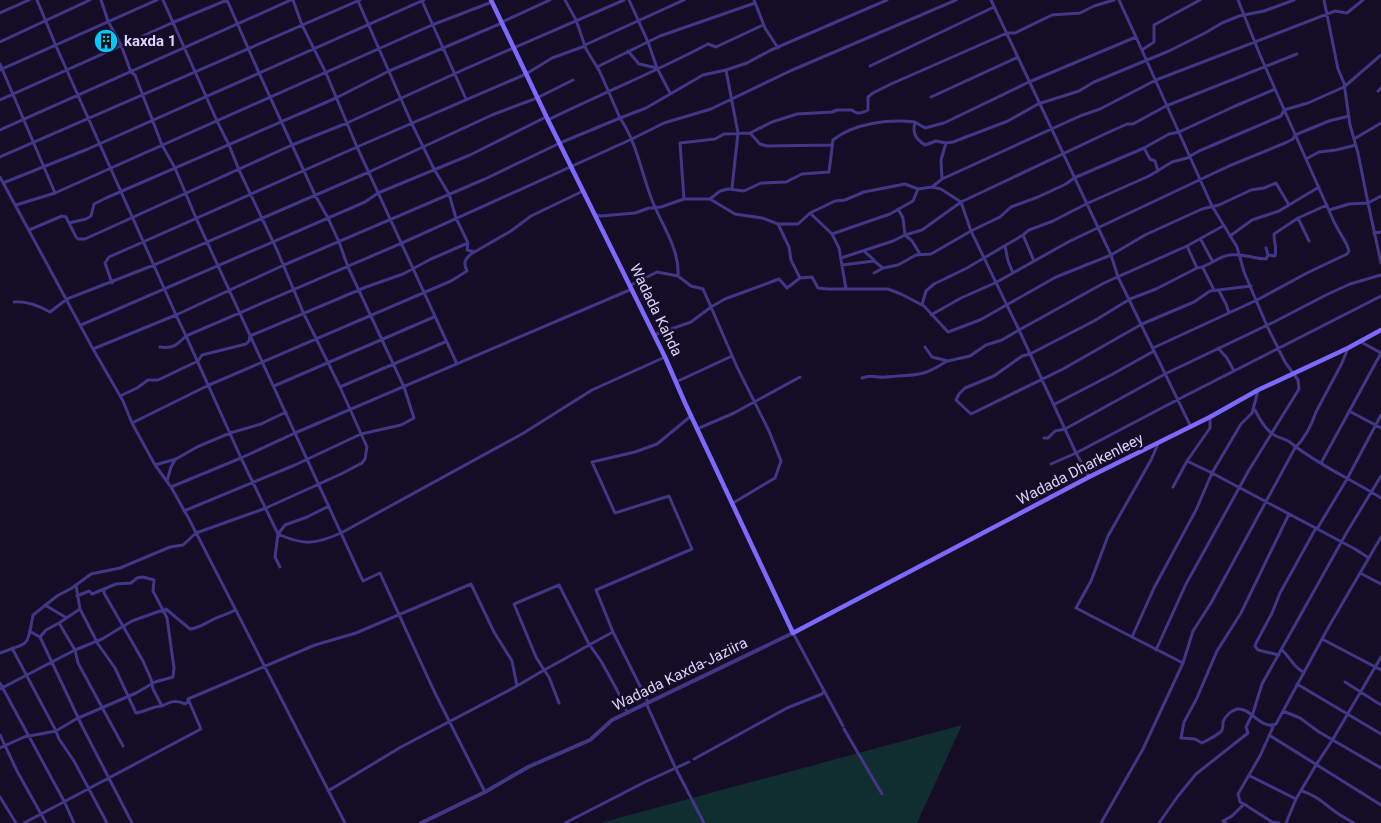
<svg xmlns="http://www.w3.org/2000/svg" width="1381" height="823" viewBox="0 0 1381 823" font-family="Roboto,sans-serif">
<rect width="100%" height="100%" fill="#140d25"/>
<path fill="#102d30" d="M962,725L917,823H600Z"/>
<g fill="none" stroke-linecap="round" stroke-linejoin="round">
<path stroke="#423687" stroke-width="3" d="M37,0L56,46L176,315L186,336L241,458L278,534L275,557L280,567
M101,0L108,21L121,45L131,72L135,75L162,145L175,168L196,218L363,581L380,573L435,693L485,792
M293,0L302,25L326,73L357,147L457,364
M629,0L648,42L657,68
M754,0L765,28L778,48
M991,0L1111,255L1118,277L1191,427
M1119,0L1136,37
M1238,0L1260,55L1306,159
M1324,0L1338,69L1344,83L1350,125L1358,153L1368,203L1381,196
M358,1L412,124L434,169L449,194L456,218L468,243
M422,1L466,99
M0,13L29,0
M502,22L550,0
M0,42L90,0
M585,45L684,0
M1142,50L1154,42V25L1200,0
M628,51L639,64L657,68L670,93
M0,64L55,193
M870,66L994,7
M597,67L660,36L755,3
M0,70L157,0
M726,70L738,133L732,188
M1378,91L1381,88
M931,97L1018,57
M0,100L174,22L227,0
M548,120C601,94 655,72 708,44L716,47L763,25
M915,122L925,128L944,123L1029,82L1136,37L1212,206L1237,247L1244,272L1267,326L1285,362L1298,380L1299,389L1249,470L1186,584L1156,650
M0,130L291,0
M750,133L760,144L767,146L832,145
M1354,139L1381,123
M1144,148L1150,159L1155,161L1158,171
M0,157L360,0
M0,177L93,349L123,401L132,423L155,465L171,487L189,519L345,823
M942,179L1080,116L1100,109L1156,80L1335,11L1347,13L1363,0
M3,183L88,149L424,0
M932,187L942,179L941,160L946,143
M684,199L680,143L715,139L724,134L750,133L772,122L797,114L832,112L837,110H852C857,115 862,113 868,110V97L873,93L891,84L1007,33H1015L1052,15L1080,13L1094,6L1114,0
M710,199L735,214L762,218L778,224H798L810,213L835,201L845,200L864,192L905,184L918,189L932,187L941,189L961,202L971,231L1019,330L1104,283L1187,246L1223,226
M16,205L55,193L432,25L492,2
M898,209L903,218L905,235L922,230L961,202L1107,133L1127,124H1133L1166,106L1297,54
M1329,210L1349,204L1368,203L1381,263
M810,213L832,234L839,248L846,289
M595,215L601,216L635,213L649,208L661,207L684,199H710L720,191L728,189L744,191L761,183L786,182L802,174L829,172L833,140C854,123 889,119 915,122C912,134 916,139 925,145L936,141L946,143L953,142L1008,121L1038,104L1079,91L1094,82L1169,51L1205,33L1222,23L1239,16L1264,11L1294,0
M1298,218L1309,241
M69,223L86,219L91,216L94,204L106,198L336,98L389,71L502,23
M778,224L789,247L791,260L800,278
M29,230L62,216L66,217L76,237L78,239H85L292,145L347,123L465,69L624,0
M1374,233L1381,232
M832,234L890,214L913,201L918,189
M1230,236L1252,220L1279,211L1289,205
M1201,240L1213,262
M1005,246L1008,261L1013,273
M1187,246L1197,268
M864,251L874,260
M1268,255L1275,256C1277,248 1274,242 1274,234L1298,218L1327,205
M841,258L893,241L905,235L912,241L920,254
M1034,261L1023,235L1029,230L1053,221L1086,204L1149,176L1172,162L1187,158L1199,151L1281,116L1284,110L1308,103L1344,87L1381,55
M842,265L874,261L883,268L874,273
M883,268L898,265L916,255L931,254L971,231L1000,217L1011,207L1038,197L1066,184L1074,178L1144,148L1169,134L1179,132L1233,107L1275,89
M1203,268L1214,290
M678,276C680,249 661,224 652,200C641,172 637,143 620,118L646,108L703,75L726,70L747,63L771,50L887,0
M112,283L105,263L109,257L357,147L526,74L552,58L585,46
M631,285L657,272L678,276L691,286L703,289L711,307L725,299L779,279L787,288L800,278L812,277L818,288L828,289H888L901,294L924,306L948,332L980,320L1056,277L1111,255L1145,235L1202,209L1219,205L1251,190L1264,188L1276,183L1289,205L1319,187
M1251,286L1210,291L1194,302L1142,324L1063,369L971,414L956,400L959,394L965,388L994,376L1022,356L1030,354L1094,321L1130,299L1156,289L1197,268C1209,267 1218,256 1230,255C1243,253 1254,259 1266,259L1268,255L1266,248
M1219,291L1226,304L1229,313
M14,302C26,301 39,306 50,312L67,299L154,265L369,172L492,115L537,98L573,80
M922,305L926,291L934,284L967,268L1023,235
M931,315L961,298L995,283L1070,241L1229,166L1285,143L1293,139L1295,135L1329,121L1349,116
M81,325L365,202L378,193L470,155L546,117
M654,335L691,322L711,307L737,367L769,431L781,461L775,478L733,503
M1361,342L1381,353
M160,347C173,349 177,345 186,336L402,243L632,139L664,123L711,109L790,71L956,0
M925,347L932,357L948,361L970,356L986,345L1002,340L1019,330L1076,453L1089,477
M1153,348L1257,300L1307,273L1347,254L1349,251L1347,245L1335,224L1306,159L1319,152L1336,150L1356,145
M1218,348L1227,358L1234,371
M93,349L176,315L284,265L485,179L560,143L620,118L600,72L586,49L576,20L565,0
M862,378C872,374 876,378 886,377C890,377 894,376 898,376C921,375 927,374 947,361
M676,382L732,356
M274,386L434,317
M340,387L445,342
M120,396L137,388L148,380H158L198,361L202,355L246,344L249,341L250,336L366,287L403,274L431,259L468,243L467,250L475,252
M1055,404L1111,375L1154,351
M1255,410C1259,418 1263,426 1270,432C1276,438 1285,438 1291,443C1318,465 1351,479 1381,498
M1349,411L1381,428
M132,423L209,385L451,281L467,271C463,263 465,259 471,254L511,231L531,216L583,191
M697,429L734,413L800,377
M1044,438H1048L1055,431L1065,429L1165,374L1274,322L1326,295L1350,284L1381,275
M1158,444L1151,460L1108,536L1091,581L1076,608L1132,637L1154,588L1196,510L1212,473L1241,424L1252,413L1258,391
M1187,461L1212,473L1355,549L1369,558
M1321,463L1381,353
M1051,464L1076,453L1177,400L1381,296
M155,465L176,459L197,447L230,433L261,424L286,412
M167,481L171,467L175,460
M171,487L241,458L295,433L632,289
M1173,487L1187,461L1210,428V417
M329,506L307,517L285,525L278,534C304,546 316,544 341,533L522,434L592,390L665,357
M184,511L295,465L361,434L401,425L414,418L404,387L348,267L339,242L328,218L315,195L259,73L227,0
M1289,514L1241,613L1217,651L1196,700L1184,722L1181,738L1195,739L1202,743C1206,741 1221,733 1222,730C1223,728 1223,725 1223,722C1225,716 1231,711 1237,709C1251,707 1260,730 1276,724L1328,628L1381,537
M1317,529L1347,479L1381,415
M1360,573L1381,584
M76,585L80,609L98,644L115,668L136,713C146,712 152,706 162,706
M104,589V593L143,661L151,679L153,689L162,706C170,702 176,699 185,704L188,702V700
M77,596L89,591L92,594L116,584L131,583L137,578L143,577L154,580L153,591L164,612L166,609L190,629C199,628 204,624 212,620C220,616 228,614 235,610
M45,605L65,617
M80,609L59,623L75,650L78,663L123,746
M31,632L40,637L46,630L59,623
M613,632L648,702
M793,633L843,726
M40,637L82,726L132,823
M1132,637L1183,663
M1322,639L1381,670
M12,648L55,729L59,739L74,761L107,823
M1282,650C1291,658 1292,666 1303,672
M0,653C30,642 27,648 33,615L57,596L72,588L91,574L120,568L170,547L183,545L196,533L266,508L341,474L362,463L365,459L367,447L340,387L303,312L277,250L239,170L229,145L217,121L163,0
M1279,655L1258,650L1255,646L1256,643L1272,613L1280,593L1316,528
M1345,682L1381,705
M0,683L64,801L74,823
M1297,684L1381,734
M0,689L75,650L102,639L132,621L160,611L164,612L167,618L174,668L173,677L155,682L136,693L76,719L56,731L24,737L0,748
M646,703L675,767L704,823
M1283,711L1300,718L1319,732L1381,768
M627,712L617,690L601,661L589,644L559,585L514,604L536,657L544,670C567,658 590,644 613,632L596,590L692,549L669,496L615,513L592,462L635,452L657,444L691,416
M844,729L882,794
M0,735L17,771L46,823
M1269,735L1381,805
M694,759L787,708L822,694L824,691
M1250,776L1296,799
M328,791L401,747L517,686L544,670L549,677L559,703
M1302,791C1317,796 1321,801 1333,810C1339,815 1347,819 1354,823
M0,797L16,823
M1244,804L1240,802L1238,794L1260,756L1273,727L1271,726
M24,823L201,729L188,699L315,645L356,633L471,584L494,632L512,661L517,686
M565,823L645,782L689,762
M1101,823L1143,749L1183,663L1193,631L1211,603L1295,448C1304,439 1312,424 1316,412L1342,363L1348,348
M1159,823L1178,796L1196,774L1248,733L1246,727L1253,713L1262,684L1347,532L1381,476
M1226,823L1223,821L1232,816L1244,804L1272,822L1279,823
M1286,823L1296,799L1316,765L1333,739L1381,657"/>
<path stroke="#423687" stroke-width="4" d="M421,823L485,792L528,767L590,740L612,720L793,633"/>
<path stroke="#7d69ff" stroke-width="4.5" d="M491,0L548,120L665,357L685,403L793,633L1089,477L1210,417L1258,390L1348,348L1381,330"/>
</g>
<defs>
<g id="building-disc" transform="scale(1.25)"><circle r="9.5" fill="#00c8fd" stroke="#140d25"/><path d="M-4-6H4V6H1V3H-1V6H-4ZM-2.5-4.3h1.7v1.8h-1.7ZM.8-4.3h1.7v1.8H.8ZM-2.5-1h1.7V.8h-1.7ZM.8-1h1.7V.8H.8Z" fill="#111"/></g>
</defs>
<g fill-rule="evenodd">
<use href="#building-disc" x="106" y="41"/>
</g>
<g text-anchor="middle" stroke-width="5" stroke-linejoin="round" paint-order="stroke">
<g font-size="15" font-weight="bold" fill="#dcd2ff" stroke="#140d25" text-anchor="start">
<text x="124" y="46">kaxda 1</text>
</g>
<g font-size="15" fill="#dcd2ff" stroke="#140d25">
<text transform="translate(656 310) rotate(64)" y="5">Wadada Kahda</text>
<text transform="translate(1080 469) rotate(-27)" y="5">Wadada Dharkenleey</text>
<text transform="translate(680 674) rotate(-26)" y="5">Wadada Kaxda-Jaziira</text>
</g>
</g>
</svg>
